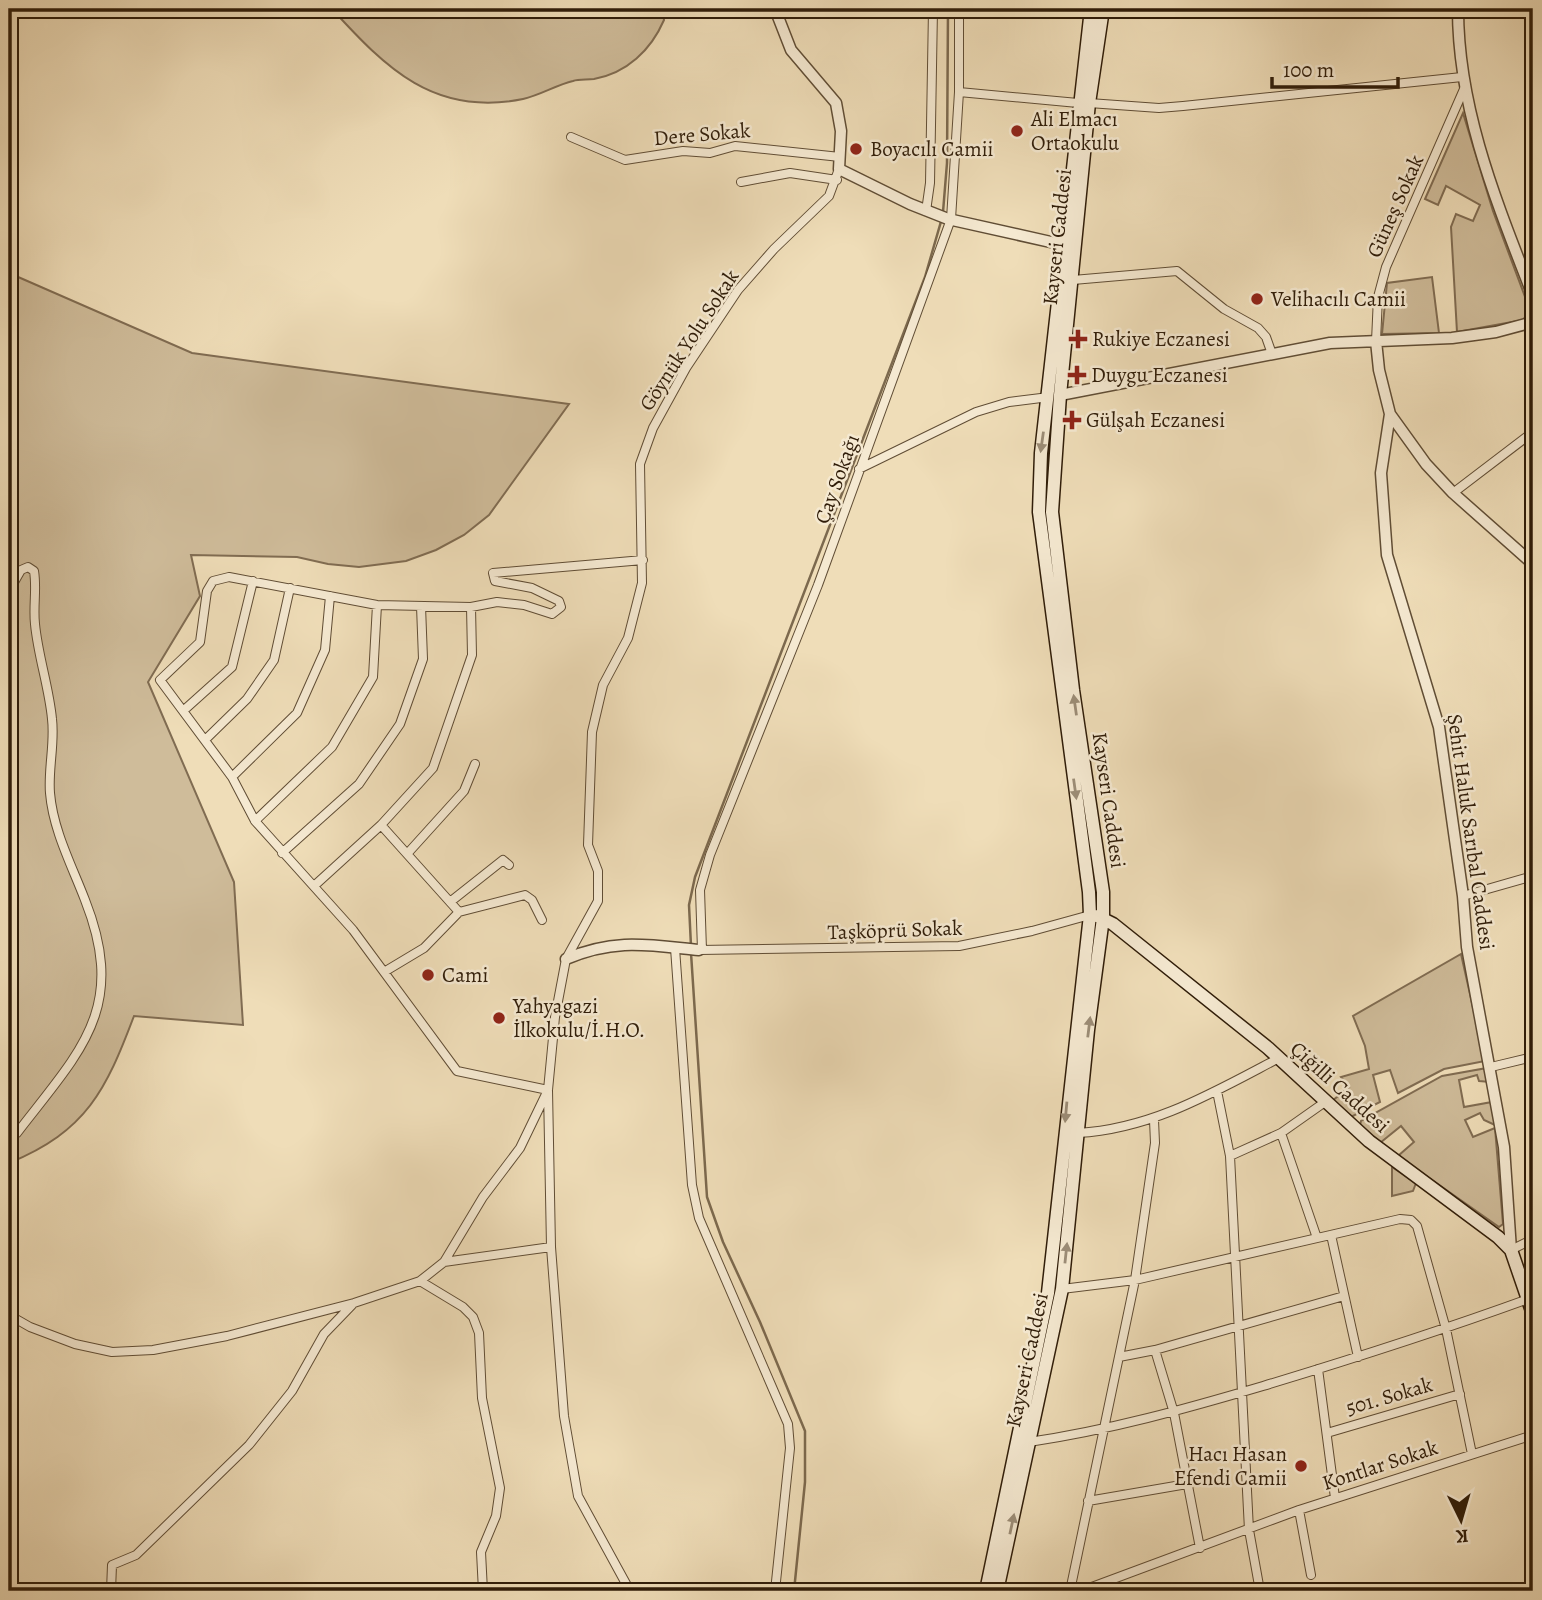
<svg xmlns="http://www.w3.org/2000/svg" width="1542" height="1600" viewBox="0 0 1542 1600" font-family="Alegreya,serif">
<rect width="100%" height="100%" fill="#efddb8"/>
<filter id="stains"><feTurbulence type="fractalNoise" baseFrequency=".00286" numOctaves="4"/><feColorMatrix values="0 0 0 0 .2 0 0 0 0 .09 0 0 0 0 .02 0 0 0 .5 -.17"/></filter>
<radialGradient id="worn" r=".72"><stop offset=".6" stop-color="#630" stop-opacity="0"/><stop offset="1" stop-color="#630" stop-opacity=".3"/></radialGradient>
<path fill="#cfbc9a" stroke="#806c52" stroke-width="2" d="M332,9H662L664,20C651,50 627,73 594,79C587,80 579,79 573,81C556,85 541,95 523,99C434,117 386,68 332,9Z
M1463,113L1493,211L1530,310L1523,320L1457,332L1451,227L1456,214L1473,221L1480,205L1446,186L1438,205L1425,199Z
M9,273L192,353L569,404L489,515L464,535L436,550L406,561L359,567L328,564L297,557L191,555L200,596L148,682L234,882L243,1025L134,1016C106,1090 87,1131 9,1163Z
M1432,277L1439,333L1382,334L1387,283Z
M1461,954L1485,1061L1444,1069L1398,1093L1390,1070L1373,1075L1380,1102L1349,1118L1332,1101L1349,1087L1341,1077L1369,1069L1365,1046L1353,1016Z
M1487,1068L1490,1082L1479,1081L1477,1075L1459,1080L1464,1107L1492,1102L1495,1125L1484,1120L1480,1113L1465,1120L1473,1137L1495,1128L1503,1224L1499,1227L1398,1156L1414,1142L1401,1126L1380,1143L1360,1125L1361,1121L1442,1076Z
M1392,1167L1416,1183L1413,1191L1392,1196Z"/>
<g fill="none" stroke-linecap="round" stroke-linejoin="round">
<path stroke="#7c694e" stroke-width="2.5" d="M943,212L947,163L948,9
M691,946L689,905L695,877L925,277L942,218
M691,953L707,1197L723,1242L760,1322L805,1431V1482L794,1591"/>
<g stroke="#604d35" stroke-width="10">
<path id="minor" d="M959,92L1078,103
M1089,103L1159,108L1183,106L1462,77
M571,137L625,160L683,151L710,153L735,146L840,157
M741,182L790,173L837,180
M926,211L930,183L933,9
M1073,280L1177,271L1224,309L1258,328L1266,337L1272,354
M1376,341L1378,297L1386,267L1464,89
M859,469L976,412L1009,402L1049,397
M1453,493L1533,432
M9,591L21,570L28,567L34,571C37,589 33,606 35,624C38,656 49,687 52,719C55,743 48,769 50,793C53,830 72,866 85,900C128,1009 80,1051 17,1133L9,1138
M183,711L232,667L253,581
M206,739L247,699L274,660L290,588
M232,777L297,713L325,650L330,596
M255,821L332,747L373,677L377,605
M381,825L459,912L424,948L384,972
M282,853L359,784L400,724L423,659L421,606
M407,854L464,791L475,764
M314,886L381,825L433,768L472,655L471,607
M1463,896L1533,876
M450,902L503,860L509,865
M459,912L525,895L532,900L542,920
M675,948L692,1185L699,1218L788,1424L790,1448L775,1591
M699,950L959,946L1032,931L1090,915
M702,950L700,890L710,855L818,585L951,219L959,92V9
M1491,1067L1533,1057
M1217,1091L1230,1156L1249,1530L1260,1591
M1078,1133C1152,1129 1214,1092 1279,1058
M1281,1133L1317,1238
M1230,1156L1281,1133L1325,1102
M1331,1235L1358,1357
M1511,1250L1533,1239
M444,1262L551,1247
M420,1281L463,1307L473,1317L479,1333L482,1398L500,1488L496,1516L481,1552L483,1591
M1062,1289L1135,1280L1400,1219L1411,1220L1417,1226L1446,1329L1472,1454
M9,1315L30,1327L75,1344L112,1352L153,1350L227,1336L354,1303L420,1281L444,1262L483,1197L520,1148L548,1090L457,1071L353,930L255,821L232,777L160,680L200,642L207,591L213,581L229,577L377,605L471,607L497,602L524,605L552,614L561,607L559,601L532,588L495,581L493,573L643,560
M1155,1350L1174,1413L1200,1548
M1119,1357L1155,1350L1344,1296
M1318,1369L1335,1498
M1327,1433L1460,1394
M1029,1442C1110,1430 1185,1409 1263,1386C1352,1359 1440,1331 1528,1299
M1088,1501L1187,1484
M1299,1510L1311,1575
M111,1591L112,1565L136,1555L249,1445L292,1391L324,1334L352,1305
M630,1591L578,1496L564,1416L551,1247L548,1090L555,1017L566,959L598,901V871L588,845L592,732L603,685L628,638L642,583L640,464L653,428L686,368L738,290L774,249L829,196L839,169
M1070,1591L1135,1280L1155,1143L1154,1120
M1081,1591L1299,1510L1533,1435"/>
</g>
<g stroke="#604d35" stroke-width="13">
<path id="tertiary" d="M775,9L791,50L836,103L841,131L839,169L910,204L948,219L1064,245
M1458,9C1458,110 1497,203 1533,296
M1376,341L1379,370L1390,414L1381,473L1387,555L1439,727L1463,896L1467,947L1504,1147L1511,1250
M1060,395L1330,343L1452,338L1496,332L1533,322
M1390,414L1426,464L1453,493L1533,564
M566,959C615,938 648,945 699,950"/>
</g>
<g stroke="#301d09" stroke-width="15">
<path id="secondary" d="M1097,916L1113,924L1268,1048L1369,1141L1498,1237L1511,1250L1533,1314
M986,1591L1048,1293L1090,915L1089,892L1039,512L1041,453L1091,9
M997,1591L1062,1289L1088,1030L1103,918V892L1073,690L1052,512L1060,395L1089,103L1103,9"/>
</g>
<use href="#minor" stroke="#f5e9d1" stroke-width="8"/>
<use href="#tertiary" stroke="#f5e9d1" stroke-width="10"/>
<use href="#secondary" stroke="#f5e9d1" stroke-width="12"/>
</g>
<defs><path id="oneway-solid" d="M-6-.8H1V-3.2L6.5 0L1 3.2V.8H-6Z" transform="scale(1.75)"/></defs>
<g fill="#9c8d77">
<use href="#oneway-solid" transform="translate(1042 442) rotate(98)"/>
<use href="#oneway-solid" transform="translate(1075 705) rotate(-98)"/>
<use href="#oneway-solid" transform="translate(1075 789) rotate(82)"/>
<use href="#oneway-solid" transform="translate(1089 1027) rotate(-83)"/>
<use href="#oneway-solid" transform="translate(1066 1112) rotate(95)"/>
<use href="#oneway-solid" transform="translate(1066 1253) rotate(-84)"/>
<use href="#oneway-solid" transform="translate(1012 1524) rotate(-78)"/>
</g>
<g fill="#8f2418" stroke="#f5e9d1" stroke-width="2.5">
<circle cx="1017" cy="131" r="7"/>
<circle cx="856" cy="149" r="7"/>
<circle cx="1257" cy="299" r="7"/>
<path d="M1074.5 328.5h7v7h7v7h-7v7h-7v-7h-7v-7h7z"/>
<path d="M1073.5 364.5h7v7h7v7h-7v7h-7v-7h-7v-7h7z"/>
<path d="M1068.5 409.5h7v7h7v7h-7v7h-7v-7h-7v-7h7z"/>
<circle cx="428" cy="975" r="7"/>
<circle cx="499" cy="1018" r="7"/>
<circle cx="1301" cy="1466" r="7"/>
</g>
<g text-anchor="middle" stroke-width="5" stroke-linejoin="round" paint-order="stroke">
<g font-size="21" fill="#301d09" stroke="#f5e9d1" text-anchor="start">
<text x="1031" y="126">Ali Elmacı<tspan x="1031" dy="24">Ortaokulu</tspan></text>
<text x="870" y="156">Boyacılı Camii</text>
<text x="1271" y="306">Velihacılı Camii</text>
<text x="1092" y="346">Rukiye Eczanesi</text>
<text x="1091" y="382">Duygu Eczanesi</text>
<text x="1086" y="427">Gülşah Eczanesi</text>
<text x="442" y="982">Cami</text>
<text x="513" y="1013">Yahyagazi<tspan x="513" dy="24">İlkokulu/İ.H.O.</tspan></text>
<text x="1287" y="1461" text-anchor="end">Hacı Hasan<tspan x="1287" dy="24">Efendi Camii</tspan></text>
</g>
<g font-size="21" fill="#301d09" stroke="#f5e9d1">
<text transform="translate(702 134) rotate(-5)" y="7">Dere Sokak</text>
<text transform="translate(1395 206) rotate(-66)" y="7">Güneş Sokak</text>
<text transform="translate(1057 237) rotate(-84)" y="7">Kayseri Caddesi</text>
<text transform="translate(689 340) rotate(-57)" y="7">Göynük Yolu Sokak</text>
<text transform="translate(837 479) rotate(-70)" y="7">Çay Sokağı</text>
<text transform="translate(1109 800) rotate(82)" y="7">Kayseri Caddesi</text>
<text transform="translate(1471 832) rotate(82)" y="7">Şehit Haluk Sarıbal Caddesi</text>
<text transform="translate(895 930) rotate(-2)" y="7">Taşköprü Sokak</text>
<text transform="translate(1340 1087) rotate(42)" y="7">Çiğilli Caddesi</text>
<text transform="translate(1027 1360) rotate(-78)" y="7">Kayseri Caddesi</text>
<text transform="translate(1389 1396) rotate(-16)" y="7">501. Sokak</text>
<text transform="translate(1380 1465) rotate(-18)" y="7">Kontlar Sokak</text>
</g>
</g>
<rect width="1542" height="1600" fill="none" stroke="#efddb8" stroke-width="35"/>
<rect x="10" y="10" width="1521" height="1579" fill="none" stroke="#301d09" stroke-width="3.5"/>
<rect x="18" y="18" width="1507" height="1565" fill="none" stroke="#301d09" stroke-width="2"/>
<g transform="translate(1461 1520) rotate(175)" stroke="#f5e9d1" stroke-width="5" paint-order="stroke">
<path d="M0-5L12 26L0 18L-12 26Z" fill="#301d09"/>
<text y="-10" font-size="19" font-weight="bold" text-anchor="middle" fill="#301d09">K</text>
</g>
<path d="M1272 77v10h126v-10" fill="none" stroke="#301d09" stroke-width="3.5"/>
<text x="1283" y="77" font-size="21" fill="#301d09" stroke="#f5e9d1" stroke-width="5" paint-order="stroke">100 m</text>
<rect width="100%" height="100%" filter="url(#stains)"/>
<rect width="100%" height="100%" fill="url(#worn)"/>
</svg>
